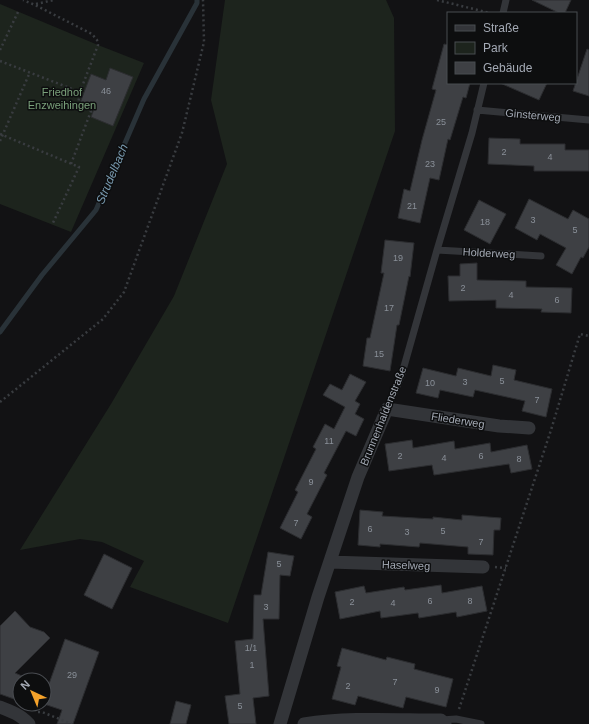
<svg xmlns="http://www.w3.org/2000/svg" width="589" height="724" viewBox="0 0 589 724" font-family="Helvetica,sans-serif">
<rect width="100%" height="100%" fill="#121214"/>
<path fill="#1d241d" d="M225,0H386L394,18L395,131L228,623L130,587L144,561L102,542L80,539L20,550L111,404L174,296L227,164L211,100Z
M0,4L98,45L144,63L71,232L0,204Z"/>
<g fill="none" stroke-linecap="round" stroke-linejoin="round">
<path stroke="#293238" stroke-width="5" d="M0,332L42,275L96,210L144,99L197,3V0"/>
</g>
<path fill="#3e4044" stroke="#2c2d30" d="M532,0H571L565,13H559Z
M444,44L448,45V83H470L466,98L463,97L450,140L448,139L439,180L430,178L420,223L398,218L404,189L410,191L422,140L436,90L432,89Z
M587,49L589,50V96L573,91Z
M110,68L133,77L113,126L91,117L94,109L80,103L91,74L106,80Z
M500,83H547L539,100Z
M489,138L520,139V144H565V150H589V171H534V166L488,164Z
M529,199L568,219L573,210L589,219V247L583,258L581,257L572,274L556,265L566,248L540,234L537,240L515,228Z
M479,200L506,214L490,244L464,230Z
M385,240L414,243L410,277L409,276L399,325H397L390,371L363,366L367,338H370L384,273H381Z
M477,263V280L526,281V287L572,288L571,313L541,312L542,309L496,308V300L449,301L448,276H460V264Z
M493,365L516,370L514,380L552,389L546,417L522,411L525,401L475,390L473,397L440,390L438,398L416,393L423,368L456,376L458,368L491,376Z
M350,374L366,382L355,401L360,404L355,414L364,419L356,436L346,431L324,473L327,475L307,514L312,517L301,539L280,528L298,492L295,490L316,449L313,447L325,424L334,429L345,407L323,395L330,384L342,390Z
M412,440L413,448L454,441L455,449L490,443L491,452L527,445L532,469L511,473L509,464L434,475L432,465L389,471L385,444Z
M360,510L383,512L382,516L433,519V517L462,520V515L501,518L500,530H494L493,555L468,554V547L420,543L419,547L380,544V547L358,545Z
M268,552L294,556L290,576L280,575L279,619H263L269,696L253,698L256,724H229L225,696L240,694L235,641L253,639L254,595H261Z
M104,554L132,568L112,609L84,595Z
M441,585L442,593L482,586L487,611L457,617L456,612L419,618L418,613L381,618L380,611L340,619L335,592L364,586L366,593L404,587L405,590Z
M15,611L30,627L44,632L50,638L15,673L22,676L14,699L0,694V626Z
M65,639L99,652L73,724H57L62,710L44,704V698Z
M342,648L386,660L387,657L415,664L414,669L453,679L446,707L406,697L403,708L358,696L355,705L332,699L341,667L337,666Z
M176,701L191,705L186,724H170Z"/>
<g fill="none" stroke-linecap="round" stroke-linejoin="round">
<path stroke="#393c40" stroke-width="2.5" stroke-dasharray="2 3" stroke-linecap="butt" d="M437,0L490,13
M36,4L54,0
M0,50L18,12
M0,61L80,92L98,45L97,40L92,34L35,5L23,0
M0,134L79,167L52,225
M0,141L30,72
M71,164L91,111L78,104L80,92
M0,402L103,319L124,292L182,133L204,42L203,0
M495,567L506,568
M459,709L551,430L580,334L589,336
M38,712H42L72,724"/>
<path stroke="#333539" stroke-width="7" d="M503,13L506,0
M477,110L589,120
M437,250L541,256
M387,409L401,377L437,250L472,133L484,83
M441,720L456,719L481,724"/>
<path stroke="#333539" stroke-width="13" d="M330,562L483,567
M0,707C11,711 21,715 29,724
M280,724L318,597L358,477L387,409L499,426L529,428
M304,724C349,717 395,720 441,720L445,724"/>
</g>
<g text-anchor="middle" stroke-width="3" stroke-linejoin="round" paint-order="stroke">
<g font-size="9" fill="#8a9099">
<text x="106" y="94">46</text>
<text x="441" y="125">25</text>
<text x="504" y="155">2</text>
<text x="550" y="160">4</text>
<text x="430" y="167">23</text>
<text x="412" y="209">21</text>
<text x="533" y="223">3</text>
<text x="485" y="225">18</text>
<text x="575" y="233">5</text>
<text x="398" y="261">19</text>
<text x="463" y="291">2</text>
<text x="511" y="298">4</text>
<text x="557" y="303">6</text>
<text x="389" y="311">17</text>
<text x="379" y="357">15</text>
<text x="502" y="384">5</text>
<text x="465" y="385">3</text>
<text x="430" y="386">10</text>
<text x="537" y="403">7</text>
<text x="329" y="444">11</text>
<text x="400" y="459">2</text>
<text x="481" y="459">6</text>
<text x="444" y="461">4</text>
<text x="519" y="462">8</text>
<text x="311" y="485">9</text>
<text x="296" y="526">7</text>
<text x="370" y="532">6</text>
<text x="443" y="534">5</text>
<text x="407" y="535">3</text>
<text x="481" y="545">7</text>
<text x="279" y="567">5</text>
<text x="430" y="604">6</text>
<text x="470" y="604">8</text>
<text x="352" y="605">2</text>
<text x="393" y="606">4</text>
<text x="266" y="610">3</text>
<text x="251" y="651">1/1</text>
<text x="252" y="668">1</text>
<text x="72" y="678">29</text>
<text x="395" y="685">7</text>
<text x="348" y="689">2</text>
<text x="437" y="693">9</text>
<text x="240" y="709">5</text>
</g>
<g font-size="11" fill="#7aa07a" stroke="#0d0e0f">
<text x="62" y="96">Friedhof<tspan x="62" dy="13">Enzweihingen</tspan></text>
</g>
<g font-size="11" fill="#a4aab5" stroke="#0d0e0f">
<text transform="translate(533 115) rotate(5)" y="4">Ginsterweg</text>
<text transform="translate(489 253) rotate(3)" y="4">Holderweg</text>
<text transform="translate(383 416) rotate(-68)" y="4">Brunnenhaldenstraße</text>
<text transform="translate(458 420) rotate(9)" y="4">Fliederweg</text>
<text transform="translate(406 565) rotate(2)" y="4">Haselweg</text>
</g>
<g font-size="12" font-style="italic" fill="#7a9bb1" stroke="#0d0e0f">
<text transform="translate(112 174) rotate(-67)" y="4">Strudelbach</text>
</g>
</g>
<rect x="447" y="12" width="130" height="72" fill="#0d0e0f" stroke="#494c51"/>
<rect x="455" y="25" width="20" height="6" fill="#333539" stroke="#494c51"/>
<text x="483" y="32" font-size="12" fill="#a4aab5">Straße</text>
<rect x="455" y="42" width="20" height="12" fill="#1d241d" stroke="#494c51"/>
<text x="483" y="52" font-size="12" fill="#a4aab5">Park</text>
<rect x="455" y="62" width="20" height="12" fill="#3e4044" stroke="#494c51"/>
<text x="483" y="72" font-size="12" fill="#a4aab5">Gebäude</text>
<g transform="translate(32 692) rotate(316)"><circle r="19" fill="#0d0e0f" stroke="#494c51"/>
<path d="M0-3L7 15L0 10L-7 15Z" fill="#f4a22a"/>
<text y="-6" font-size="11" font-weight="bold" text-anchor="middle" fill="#a4aab5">N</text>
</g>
</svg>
